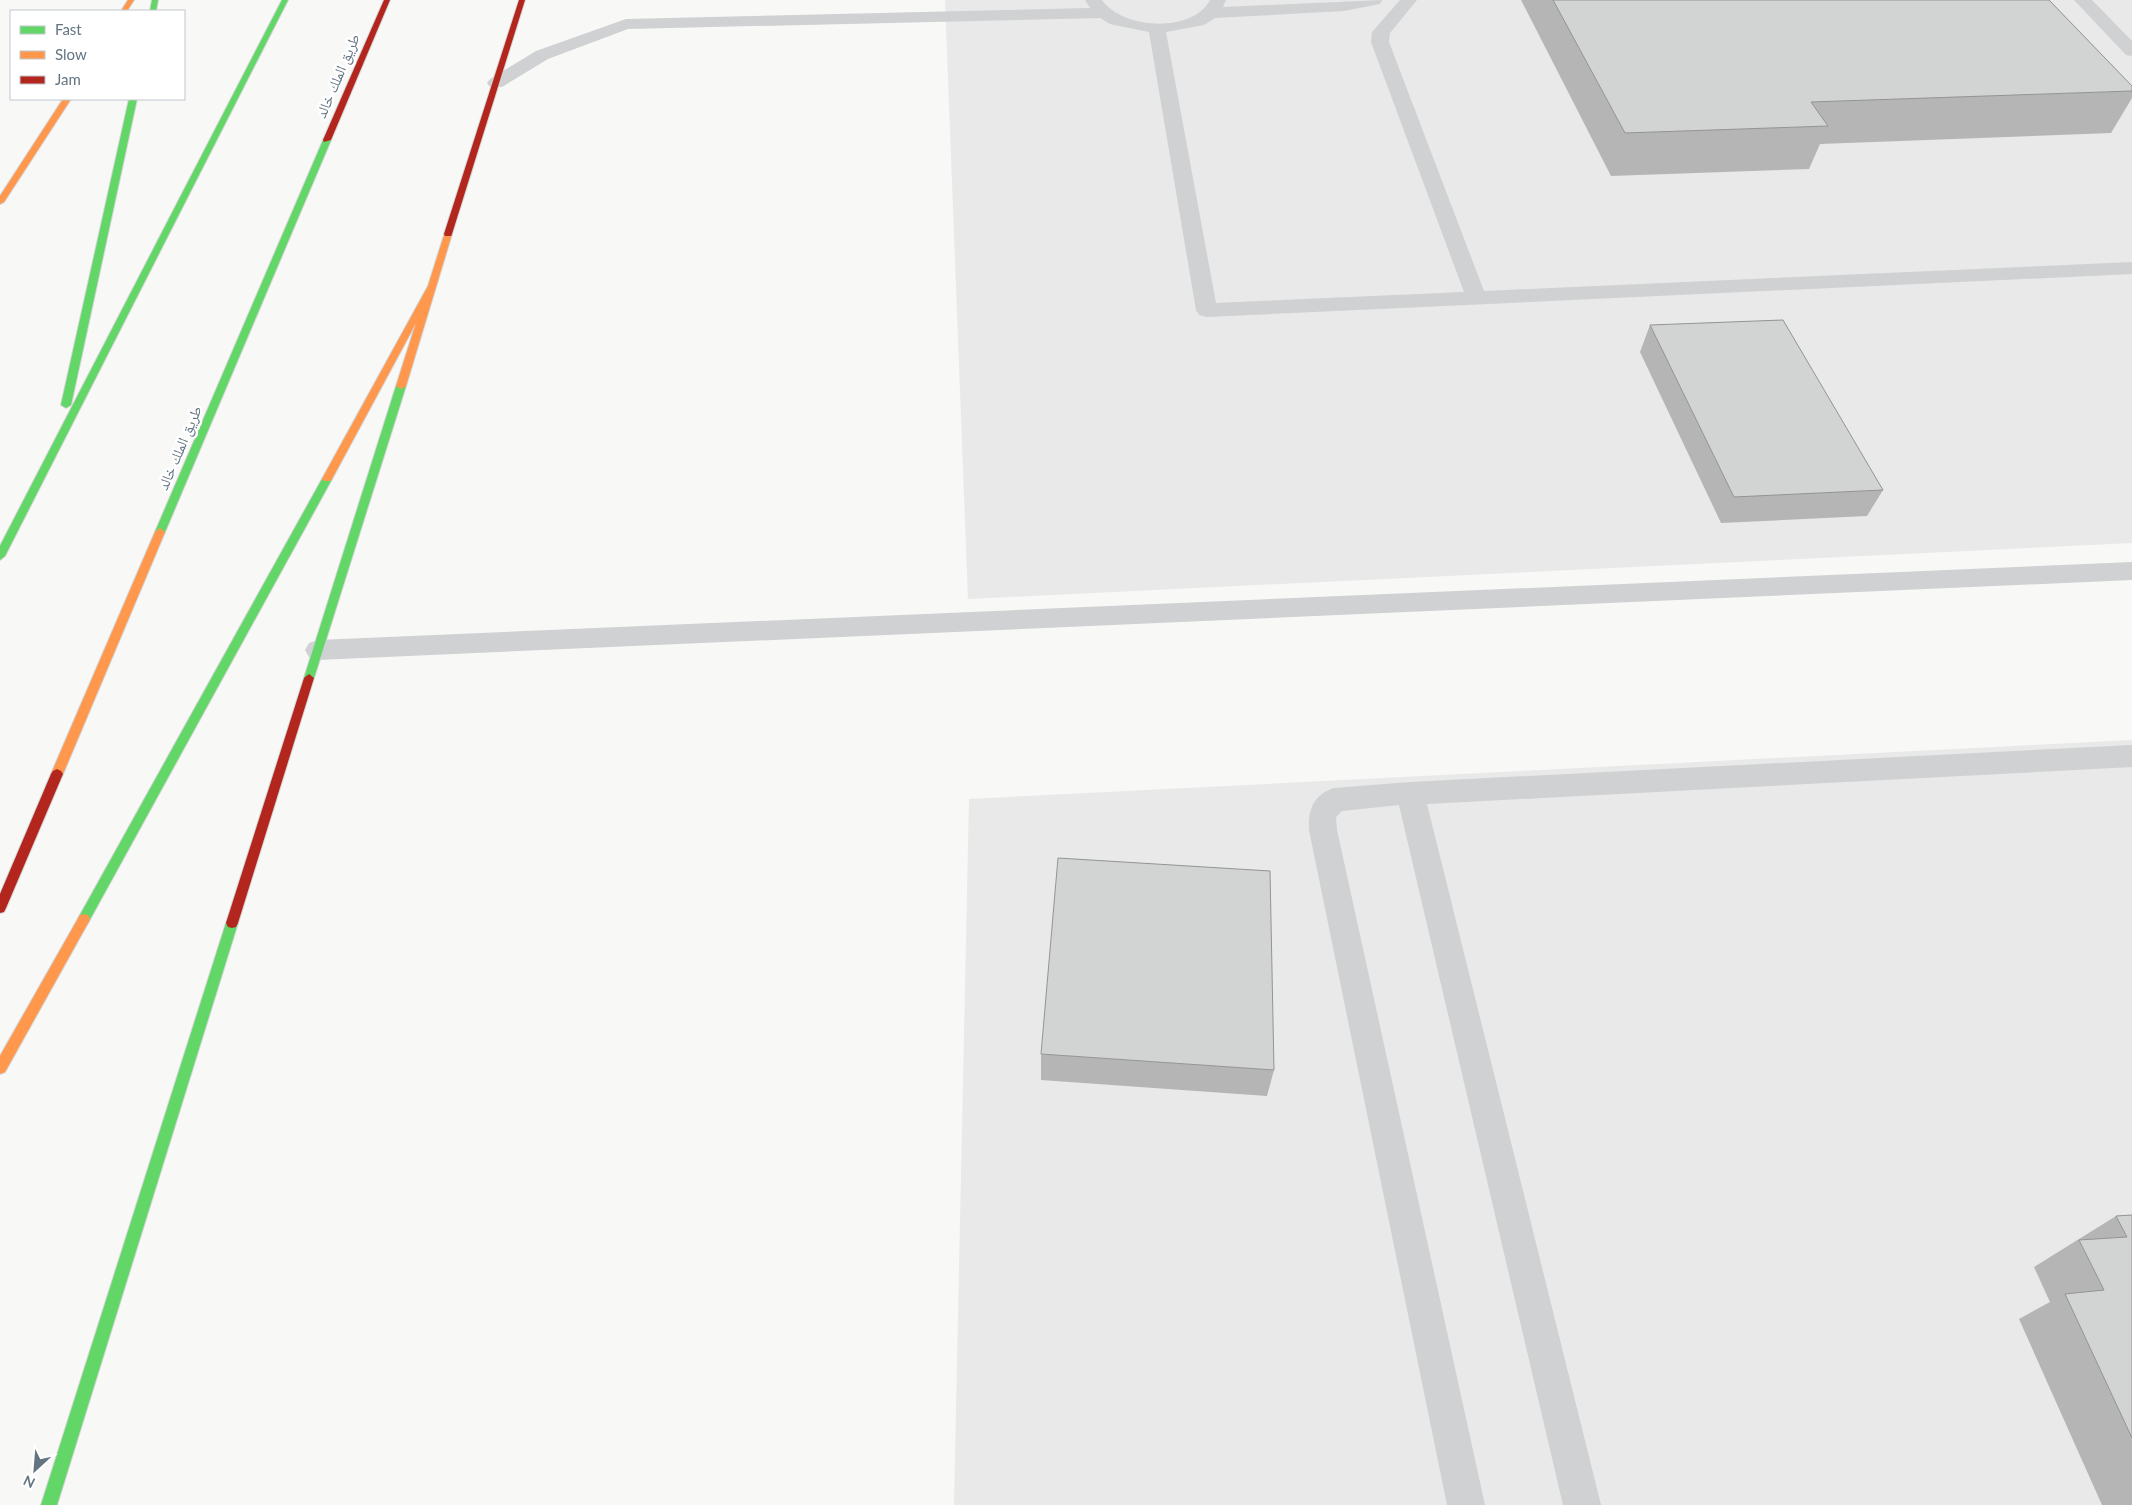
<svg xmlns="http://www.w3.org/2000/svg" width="2132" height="1505" viewBox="0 0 2132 1505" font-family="Lato,'Noto Naskh Arabic',sans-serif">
<rect width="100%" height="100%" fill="#f8f8f7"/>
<path fill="#e8e9e8" d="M945,0H2132V543L968,599Z
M2132,740V1505H954L969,799Z"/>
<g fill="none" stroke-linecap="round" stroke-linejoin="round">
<g stroke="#d4d6d6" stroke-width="2">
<path id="fast" d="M152,0H158L156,11H150Z
M282,0H288L5,556L0,560V546Z
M129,99H137L71,405L66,408L61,405Z
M324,138L331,140L165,532L164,534H156L155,532Z
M401,383L406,386L314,678L309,682L304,678L396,386Z
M327,476L332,479L88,923L84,924L80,923L78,919L80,915L322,479Z
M232,918L236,919L238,923L57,1505H41L226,923L228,919Z"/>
</g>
<g stroke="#d4d6d6" stroke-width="2">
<path id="slow" d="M128,0H134L127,11H121Z
M63,99H71L4,202L0,204V196Z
M445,232H451L452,234L406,386L401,389L396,386L416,323L332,479L330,481H324L322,479L428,286Z
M160,528L165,532L63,774L61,777H53L51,774L155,532Z
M84,914L88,915L90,919L88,923L5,1072L0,1074V1056L80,915Z"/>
</g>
<g stroke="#d4d6d6" stroke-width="2">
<path id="jam" d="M384,0H390L331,140L324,142L323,140Z
M519,0H525L452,234L451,236H445L444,234Z
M309,674L314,678L238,923L236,927L232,928L228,927L226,923L304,678Z
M57,769L61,771L63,774L6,908L4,912L0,913V894L51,774L53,771Z"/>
</g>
<path fill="#cfd1d2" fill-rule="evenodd" d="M1085,0H1102C1122,29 1192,34 1210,0H1226L1223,7L1382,0L1380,4L1344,11L1215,18L1204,25L1166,32L1216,303L1464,292L1371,42L1372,32L1400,0H1417L1390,33L1389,42L1484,291L2132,262V274L1207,317L1199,315L1196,310L1149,32L1110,24L1100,18L628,29L548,59L502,87H490L487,83L490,79L536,51L626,19L1090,8Z
M2074,0H2092L2132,41V56L2126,55Z
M2132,745V767L1427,804L1601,1505H1563L1399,805L1342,811L1336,817L1337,830L1485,1505H1447L1309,830C1308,810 1313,795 1334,788L1410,782Z"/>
<path fill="#cfd1d2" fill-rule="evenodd" d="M2132,562V580L318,660L309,657L305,650L309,643L318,640Z"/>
<use href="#fast" fill="#63d668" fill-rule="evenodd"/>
<use href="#slow" fill="#ff974d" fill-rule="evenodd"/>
<use href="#jam" fill="#b3261e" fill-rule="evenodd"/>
</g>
<path fill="#b5b5b5" d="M1521,0H2049L2132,86V98L2111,133L1820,144L1809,169L1611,176Z
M1650,325L1883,490L1867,516L1721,523L1640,352Z
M1041,1054L1274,1070L1267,1096L1041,1080Z
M2132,1215V1505H2102L2019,1319L2050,1302L2034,1267L2116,1216Z"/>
<path fill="#d2d3d3" stroke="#939494" d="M1553,0H2049L2132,86V91L1811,102L1828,126L1625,133Z
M1783,320L1883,490L1734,497L1650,325Z
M1058,858L1270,871L1274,1070L1041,1054Z
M2132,1215V1438L2065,1294L2104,1290L2079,1240L2127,1237L2116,1216Z"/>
<g text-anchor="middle" stroke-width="5" stroke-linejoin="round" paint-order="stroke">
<g font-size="15" fill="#637482" stroke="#fff">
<text transform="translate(338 76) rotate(-67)" y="5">طريق الملك خالد</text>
<text transform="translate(180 448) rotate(-67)" y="5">طريق الملك خالد</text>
</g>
</g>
<rect x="10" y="10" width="175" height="90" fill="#ffffff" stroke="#c1c7cd"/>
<rect x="20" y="26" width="25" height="8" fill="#63d668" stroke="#c1c7cd"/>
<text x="55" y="35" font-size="15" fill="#637482">Fast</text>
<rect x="20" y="51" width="25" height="8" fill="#ff974d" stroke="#c1c7cd"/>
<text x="55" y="60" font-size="15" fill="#637482">Slow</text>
<rect x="20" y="76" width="25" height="8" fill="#b3261e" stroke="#c1c7cd"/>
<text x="55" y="85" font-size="15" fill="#637482">Jam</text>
<g transform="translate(35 1470) rotate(206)" stroke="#ffffff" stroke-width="4" paint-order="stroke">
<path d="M0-4L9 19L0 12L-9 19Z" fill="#637482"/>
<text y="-8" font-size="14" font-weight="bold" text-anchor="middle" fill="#637482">N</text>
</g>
</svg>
